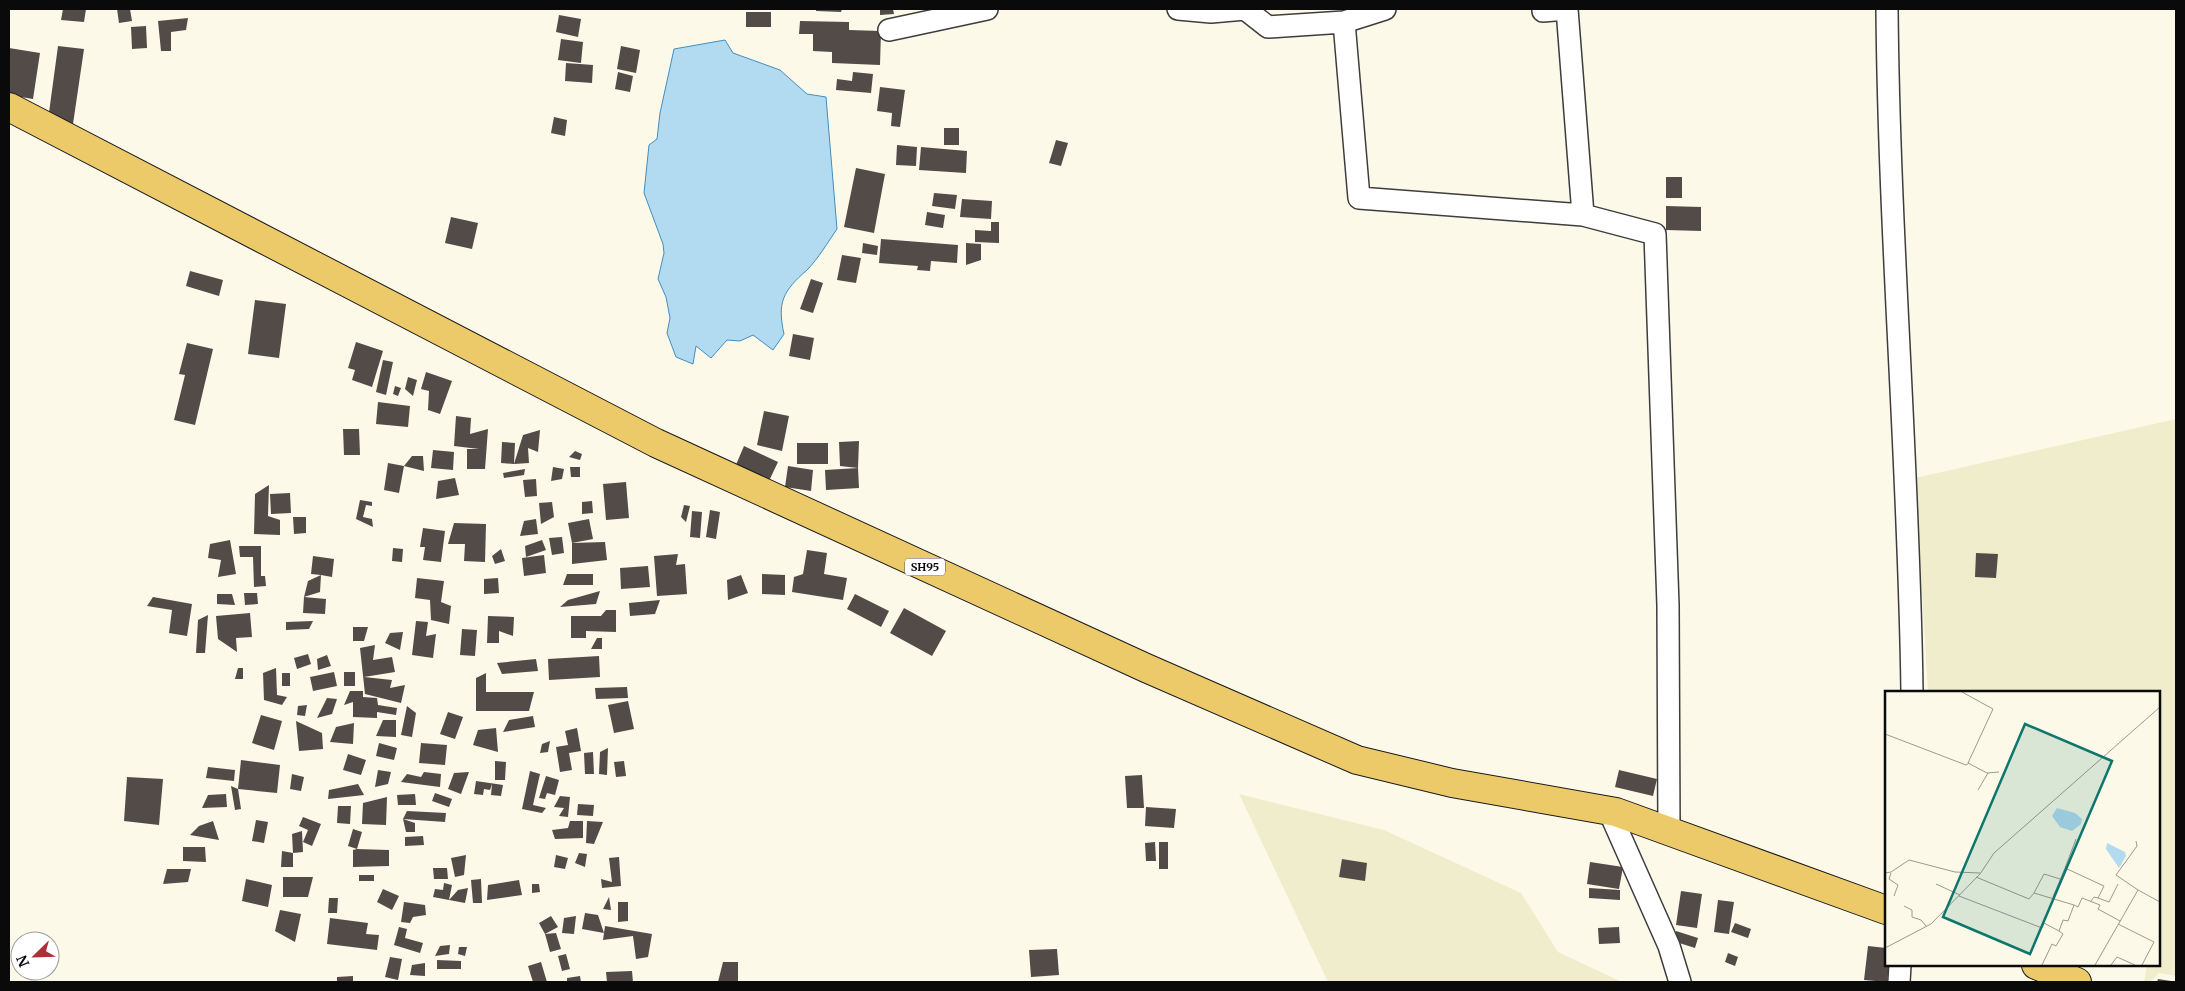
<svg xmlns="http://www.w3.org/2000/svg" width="2185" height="991" viewBox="0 0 2185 991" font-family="Merriweather,serif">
<rect width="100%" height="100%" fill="#fdf9e9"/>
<path fill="#f0edcc" d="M2176,419V976L2159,973L2150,982H2144L2147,965H2159V692H1928L1915,478Z
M1239,794L1384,830L1521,893L1558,952L1622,982H1328Z"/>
<path fill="#b2daf0" stroke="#408fc0" d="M725,40L733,53L780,70L807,94L826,97L837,229C828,242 818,259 807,270C783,291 777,302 784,334L773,350L753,335L740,341L727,340L711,358L696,346L693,364L676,357L667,333L670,318L666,297L658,279L664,253L663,244L644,193L649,145L657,139L660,113L674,49Z"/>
<path fill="#524b48" d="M63,9H86L84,22L61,20Z
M117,9H130L132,21L119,23Z
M816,9H842L841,12L816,11Z
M880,9H893L894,14L880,15Z
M746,12H771V27H746Z
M559,15L581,19L578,37L556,32Z
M188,18L186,30L171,32V51H161L158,21Z
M800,21L849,22V30L881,31L880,65L832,63V52L813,51V34H799Z
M146,26L147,48L132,49L131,27Z
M561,39L583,42L581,63L558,60Z
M58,46L84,49L73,124L48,120Z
M621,46L640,50L636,73L617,69Z
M9,48L40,53L33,99L9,95Z
M566,63L593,65L592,83L565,81Z
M618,72L633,76L630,92L615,89Z
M853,72L873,74L871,93L836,90L837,79L852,81Z
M880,87L905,90L900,127L891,126L892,113L877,111Z
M554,117L567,120L565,136L551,133Z
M944,128H959V145H944Z
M1056,140L1068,143L1061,166L1049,163Z
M897,145L917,147L916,166L896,165Z
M921,147L967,151L966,173L919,170Z
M856,168L885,174L874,233L844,227Z
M1666,177H1682V198H1666Z
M934,193L957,195L955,209L932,206Z
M962,199L992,201L991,219L960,217Z
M1666,206L1701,207V231L1666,230Z
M927,212L945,215L943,228L925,225Z
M451,217L478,223L472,249L445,243Z
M991,222H999V243L975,242V230L991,231Z
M881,239L958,245L957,263L931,261L930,271L917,270L918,266L879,263Z
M863,243L878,246L877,255L862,253Z
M966,243L981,244V260L966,265Z
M842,255L861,258L856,283L837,280Z
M190,271L223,280L219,296L186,286Z
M811,279L823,283L813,313L800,309Z
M255,300L286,304L279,358L248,354Z
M793,334L814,338L810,360L789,356Z
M356,342L383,351L372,387L352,380L355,370L348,368Z
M187,343L213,349L195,425L174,420L185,375L179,374Z
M383,360L393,362L386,395L376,392Z
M426,372L452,381L440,414L428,410L429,391L421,389Z
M408,377L417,380L413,396L405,389Z
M395,386L401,388L398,396L393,394Z
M378,402L410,406L408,427L376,424Z
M764,411L789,416L782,451L757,445Z
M456,416L471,418L470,434L488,429L485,469H467V449H479L454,446Z
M343,429H359L360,455H344Z
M540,430L538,452L528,448L529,463L514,464L523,435Z
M859,441L858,468L840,466L839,442Z
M502,442L515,443L514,464L501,463Z
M797,443H828V464H797Z
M744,446L778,462L768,483L735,467Z
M433,450L454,452L453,470L431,468Z
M575,451L582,454L580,460L569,457Z
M412,456H423L424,471L404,466Z
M388,463L404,466L399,493L384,490Z
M788,466L813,470L811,491L785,487Z
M553,467L564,469L562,479L551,481Z
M570,467H580V477H571Z
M858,468L859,488L826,490L825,470Z
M525,469L524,475L504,478L503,473Z
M455,478L459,495L436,499L438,481Z
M536,479L537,496L525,497L523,480Z
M626,482L629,518L606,520L603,484Z
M269,485L268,516L280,520V535L254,534L255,494Z
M290,493L291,513L271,514L270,494Z
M360,500L372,502V506L366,505L363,517L372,519L373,527L356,519Z
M592,501L593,513L582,514V502Z
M552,502L554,517L541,524L539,503Z
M684,505L690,506L686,522L681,517Z
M710,510L720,512L716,539L706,537Z
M692,511L702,512L700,538L690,537Z
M293,517H306V533L294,534Z
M536,519L538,534L520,536L524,521Z
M589,519L593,539L572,543L568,523Z
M454,523L486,524L485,562L464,561L465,544H448Z
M423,528L445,531L441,562L423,560L425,547H420Z
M562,537L564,553L552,555L549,538Z
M230,540L236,574L218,577L221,560L208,558L210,544Z
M542,540L546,550L526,557L525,546Z
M605,542L607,560L572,564V543Z
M239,546H261V576H265L266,586L254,587L253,557H240Z
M393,548L403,549L402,562L392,561Z
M501,549L505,561L495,564L492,556Z
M807,550L827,553L824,574L847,578L843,600L792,592L794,577L803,574Z
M1976,553L1998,554L1996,578L1975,577Z
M678,554L676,565L685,564L687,594L657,596L654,556Z
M544,555L546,573L524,576L522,558Z
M313,556L334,559L332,577L321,575L320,592L304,597L308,581L321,575L311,574Z
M648,566L650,587L621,589L620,568Z
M567,574H593V585H563Z
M762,574L785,575V595L762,594Z
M741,575L748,593L728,600L727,580Z
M417,578L444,581L441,602L451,606L449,624L431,620L430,600L415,598Z
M498,578L499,593L484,594V579Z
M600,591L596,604L560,607L568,600Z
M244,593H257L258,604L245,605Z
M217,594H232L235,605L217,604Z
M855,594L889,611L881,627L847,609Z
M153,597L192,604L187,636L169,633L172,610L147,606Z
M304,597L326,599L325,614L303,613Z
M660,600L655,614L630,616L629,603Z
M904,608L946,631L932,656L890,633Z
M606,610H616V632L586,631V638H571V616H601Z
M250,613L252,637L236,638L237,652L218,639L216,616Z
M208,615L205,653H196L198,620Z
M488,616L514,617L513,636L499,631V643H487Z
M313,621L309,629L286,630V622Z
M416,621L428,622L426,636L436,634L433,658L412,655Z
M353,627H368L364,641H353Z
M462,629L477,630L475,656L460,655Z
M403,632L400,650L385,643L390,633Z
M597,638H602V649H591Z
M375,645L373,660L392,657L395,672L364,677L392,680L390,688L405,685L401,703L365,694L360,648Z
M308,654L311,664L297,669L294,658Z
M327,655L331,666L318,670L317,659Z
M599,656L600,677L549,680L548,659Z
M536,659L538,671L502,674L497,663Z
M238,668H243V679H235Z
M276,668L277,695L287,697L282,705L264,700L263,673Z
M334,672L337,686L313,691L310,677Z
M344,672H355V686H344Z
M282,673H290V686H282Z
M486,673V692H534L529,711H476V678Z
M627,687L628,698L596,699L595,688Z
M350,691H363V697L377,698L378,705L397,708L396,715L377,712V718L353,717V702L344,705Z
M327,698L337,699L332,714L317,718Z
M628,701L634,729L614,733L608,705Z
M307,705L305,716L297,715L298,706Z
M407,706L416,713L412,737L401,735Z
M448,712L463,717L455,739L440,734Z
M261,715L282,721L274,750L252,743Z
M533,716L535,727L503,732L509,720Z
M383,720H396V737L376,736Z
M296,721L322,733L323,749L299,751Z
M354,723L353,744L330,742L336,727Z
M496,728L498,752L473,745L478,730Z
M577,728L581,751L569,753L572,770L560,772L556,747L568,745L565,731Z
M550,741L548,752L540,753L542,744Z
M379,743L397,748L394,760L376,756Z
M421,743L447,745L445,765L419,763Z
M608,748L607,775L599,774L600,752Z
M593,752L594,774H585L584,753Z
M348,754L366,760L361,775L343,770Z
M241,760L280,765L277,793L238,789L241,809L235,810L231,786L238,789Z
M495,761L506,762L505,780H495Z
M624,761L626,776L616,777L614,762Z
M208,767L235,770L234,781L206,778Z
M378,770L391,772L388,784L375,787Z
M1619,770L1657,779L1653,796L1615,787Z
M530,771L540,774L533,805L546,808L542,813L522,809Z
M424,772L441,774L440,787L401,782L407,774L421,777Z
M469,772L461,794L448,789L454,773Z
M292,774L304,777L301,791L290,789Z
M1142,775L1144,808H1127L1125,776Z
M546,776L559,780L555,795L547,793L545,799L539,798Z
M127,777L163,779L159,825L124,821Z
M476,781L503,785L501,796L491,795L492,784L490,790L484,789L483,795L474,794Z
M358,784L364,795L328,799L329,790Z
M435,793L452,799L449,807L432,801Z
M226,794L227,807L202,808L208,795Z
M415,794L416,805H398L397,795Z
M560,796L570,797L568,817L559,816L564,808L554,807Z
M387,797L386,825L362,824L363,803Z
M578,804L594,805L593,816L577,815Z
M338,806H351L350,824L337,823Z
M1146,807L1176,809L1174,828L1145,826Z
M407,811L446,813L445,822L403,819Z
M303,817L321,824L312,846L303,842L308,830L299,826Z
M403,819L415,823V832H406Z
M256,820L268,822L264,843L252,841Z
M213,821L219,840L190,835L199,826Z
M570,821H583V838L555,839L552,830L568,828Z
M587,821L603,822L594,844L586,843Z
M353,829L362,832L357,849L348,846Z
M302,831L303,852L293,853V867H281L282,851L293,853L292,834Z
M423,836L424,845L405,846V837Z
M1155,842L1156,861H1146L1145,843Z
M1159,842H1168V869H1159Z
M183,847H205L206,862L183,861Z
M357,849L389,850V866L353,867V850Z
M579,853L587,854L585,867L575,863Z
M466,855L464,875L455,877L451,858Z
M556,855L568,858L565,869L554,867Z
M619,857L621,886L602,888L601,879L612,882L609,858Z
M1342,859L1367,863L1365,881L1339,877Z
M1590,862L1623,867L1619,889L1587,884Z
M433,868H447L448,879H434Z
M167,869H191L188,882L163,884Z
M359,875H374V881H359Z
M283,877H313L308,897H283Z
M246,879L272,885L268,907L242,901Z
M481,879L482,903H473L471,880Z
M519,880L522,895L487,900L488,885Z
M444,883L452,885L449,900L433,897L435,889L443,890Z
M532,884H539L540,892L532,893Z
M468,888L465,903L449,900L458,890Z
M1589,888L1620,890V900L1589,898Z
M383,889L399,896L392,910L377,902Z
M1681,891L1702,894L1697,928L1676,925Z
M609,897L611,910L603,909Z
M329,898H338L337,913H328Z
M1718,900L1734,902L1729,934L1714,932Z
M404,902L425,905L426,915L413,917L410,923L401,922Z
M618,902H628V921L618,922Z
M280,910L301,914L295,942L275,931Z
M585,913L598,915L604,933L582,929Z
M551,916L558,927L545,934L556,933L561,949L550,952L545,934L539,923Z
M576,916L574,934L562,933L564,918Z
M330,918L368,923L366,934L379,935L377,950L327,944Z
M1735,923L1751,929L1748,938L1731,932Z
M605,926L652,934L648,957L636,959L633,936L603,940Z
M399,927L407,929L405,938L423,943L420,953L394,945Z
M1619,927L1620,943L1599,944L1598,928Z
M1676,931L1698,938L1695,948L1673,941Z
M450,945L449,954L435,956L440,946Z
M1868,946L1886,948V965H1889L1887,982L1864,980Z
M459,947H467L465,956L458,954Z
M1057,949L1059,975L1031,977L1029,950Z
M1728,953L1738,957L1735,966L1725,962Z
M566,954L570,969L562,971L558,956Z
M390,957L402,959L398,980L385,977Z
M437,960L461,961V969H437Z
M541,962L547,982H533L528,966Z
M723,962H738V982H718Z
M425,963V976L410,975L412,965Z
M632,971L633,982H607L606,972Z
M353,976V982H337V977Z
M580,976L581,982H567V978Z
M2158,979L2171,981L2170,982H2157Z"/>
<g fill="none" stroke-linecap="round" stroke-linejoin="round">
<g stroke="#3d3d3d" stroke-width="24">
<path id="street" d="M1178,9L1211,12L1212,9
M1543,9V11L1566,9
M1567,9L1583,215L1655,234L1668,605L1669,831
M1887,9C1889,237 1909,464 1912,692
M1211,12L1245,9L1268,27L1344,22L1385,9
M1344,22L1359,198L1583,215
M889,30L987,9
M1609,811L1669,946L1680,982
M1899,982L1900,965"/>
</g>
<g stroke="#1b1b1b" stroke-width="30">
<path id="primary" d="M9,107L656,443L1146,668L1357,760L1452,783L1616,812L1886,910
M2036,965L2077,982"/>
</g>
<use href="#street" stroke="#fff" stroke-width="21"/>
<use href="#primary" stroke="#ecca6a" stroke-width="28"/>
</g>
<g text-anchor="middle" stroke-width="5" stroke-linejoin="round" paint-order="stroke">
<rect fill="#fff" stroke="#545454" stroke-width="1" x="905" y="558.5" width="40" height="17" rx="4"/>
<g font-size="11" font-weight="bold" fill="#0a0a0a">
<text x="925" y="571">SH95</text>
</g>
</g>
<g transform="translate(1885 691)">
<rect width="275" height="275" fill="#fdf9e9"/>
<path d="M172,117L190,122L197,128L196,133L187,140L175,136L167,125ZM222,152L240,161L241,165L234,177L221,158Z" fill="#b2daf0"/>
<path fill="none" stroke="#9c9990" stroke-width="1" d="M77,1L108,18L83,72L102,82L114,81M0,43L81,74L84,72M93,99L103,82M191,148L180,177L219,195L213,207L209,206L206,210M251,150L252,155L231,184L253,199M0,182L6,181L24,169L70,181L95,182M6,182L4,188L13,194L9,205M91,186L144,208L149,202L189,214M51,193L75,204M149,202L159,183L175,188M74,205L157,237L159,232L174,240M168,206L180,177M213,207L224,211L233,193M19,215L27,219V226L36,229L41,235M233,233L269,251L257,274M0,257L46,233L95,183L109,162L275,16M157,274L167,253L171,255L178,243L174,240L178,229L183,230L189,214L193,216L197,207L215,214L213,218L235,230M210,274L253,199L275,211M226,274L232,266L250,274"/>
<path fill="#0f766e" fill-opacity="0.15" stroke="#0f766e" stroke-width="2.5" d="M140,33L227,70L145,263L58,226Z"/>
<rect width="275" height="275" fill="none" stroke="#0a0a0a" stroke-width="2.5"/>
</g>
<rect width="2185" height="991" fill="none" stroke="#0a0a0a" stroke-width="20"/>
<g transform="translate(35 956) rotate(247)"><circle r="24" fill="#ffffff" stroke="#9d9d9d"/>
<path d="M0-4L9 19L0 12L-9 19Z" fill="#ad2f38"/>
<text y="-8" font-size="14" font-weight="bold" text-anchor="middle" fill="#0a0a0a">N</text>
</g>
</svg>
